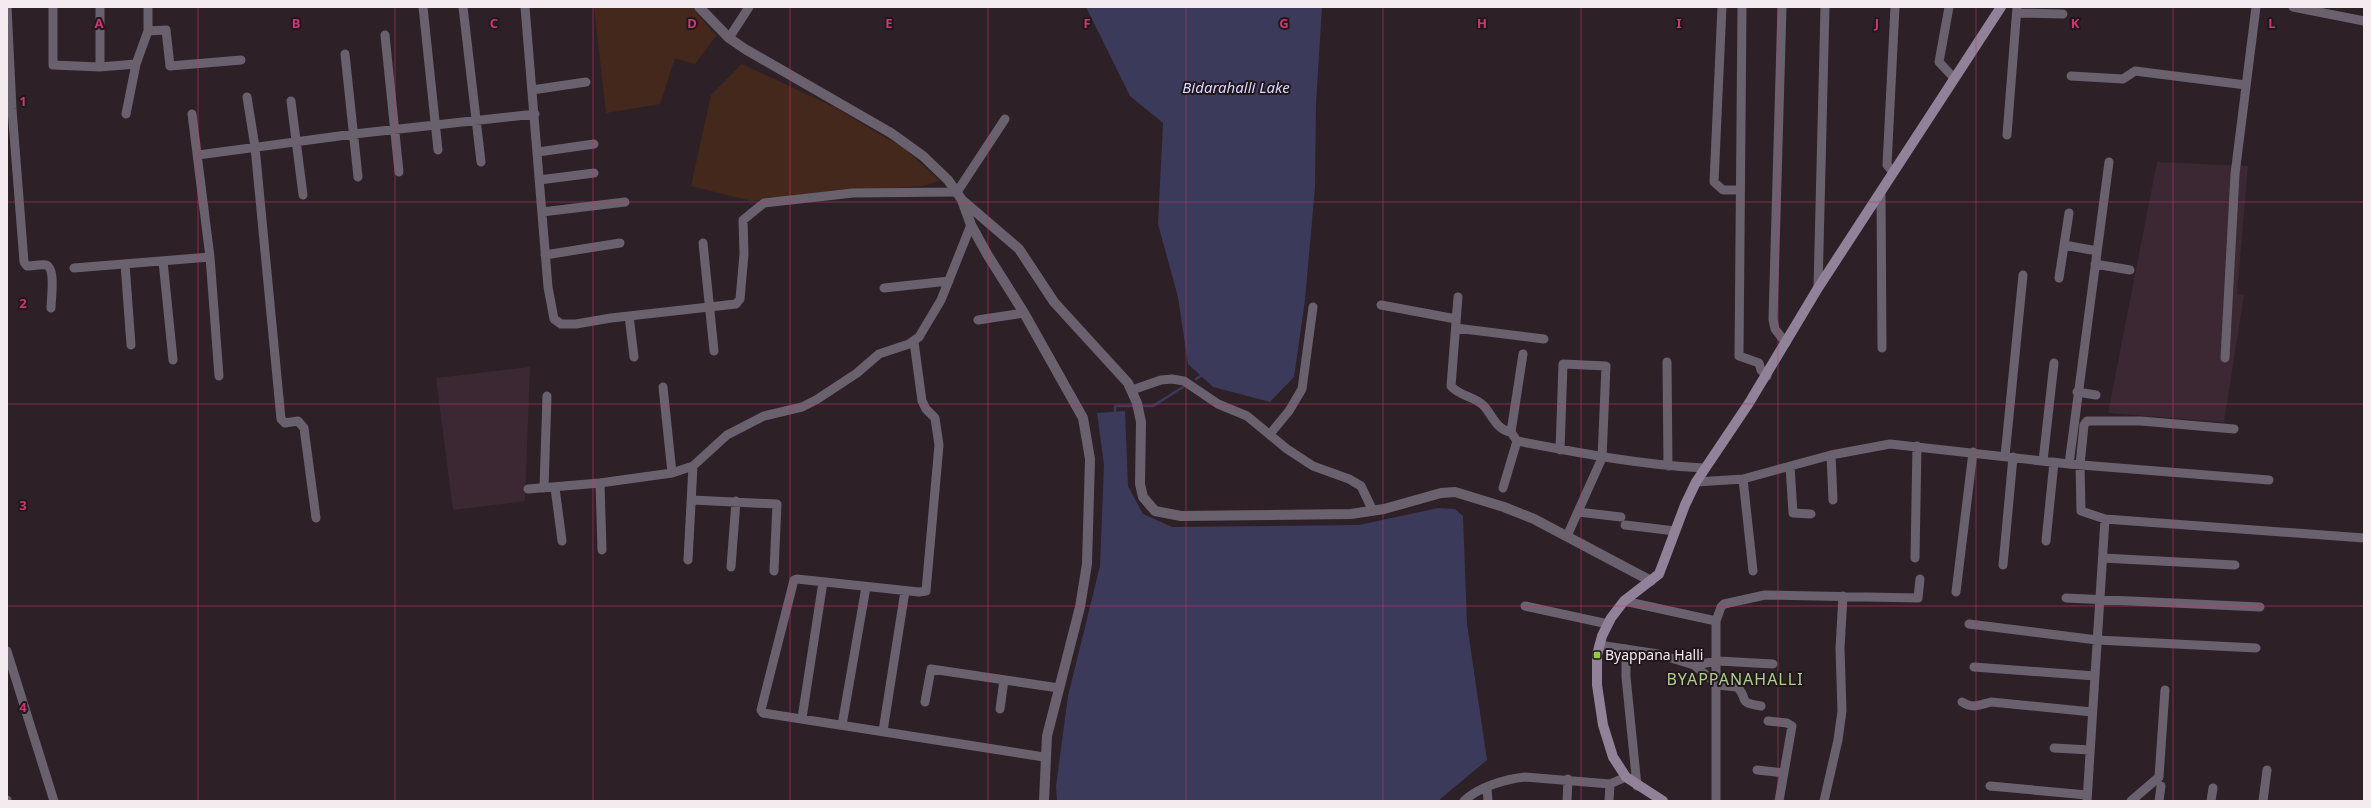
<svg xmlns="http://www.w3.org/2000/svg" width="2371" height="808" viewBox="0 0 2371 808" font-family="'Noto Sans',sans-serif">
<rect width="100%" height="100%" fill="#2d2027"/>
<path fill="#3b2833" d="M2157,162L2248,166L2237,294L2244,295L2224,422L2108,413Z
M530,367L525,501L453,510L436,378Z"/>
<path fill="#44281c" d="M594,7H692L716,36L695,64L675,58L660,104L606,113Z
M742,64L834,107L905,149L940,181L923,186L815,193L751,201L691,186L711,95Z"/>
<path fill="#3b3a5a" d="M1086,7H1322L1316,104L1315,187L1305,300L1294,377L1270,402L1213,387L1188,364L1178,297L1158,224L1163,123L1130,96Z
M1125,411L1128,486L1143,514L1172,527L1359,525L1438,508L1455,509L1463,516L1467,624L1487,760L1438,801H1057L1056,786L1068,696L1100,566L1104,465L1097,413Z"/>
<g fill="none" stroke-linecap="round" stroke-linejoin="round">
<path stroke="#3b3a5a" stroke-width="2.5" d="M1196,379L1204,374
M1140,406H1153L1183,387
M1115,415V406H1135"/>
<path stroke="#6a616f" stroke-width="9" d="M7,7L12,109L24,262L27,266C32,266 40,264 46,265C56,268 51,299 51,308
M53,7V65L100,67L136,64
M423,7L438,150
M463,7L481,162
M525,7L548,287L554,319L561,324H576L611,318L736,304L740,299L744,254L743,220L764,203L853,193L957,192L1005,119
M1722,7L1714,182L1723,190H1739
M1742,7L1739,356L1759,363L1761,370L1767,376
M1782,7L1773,319L1775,329L1786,343
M1949,7L1939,62L1954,78
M2293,7L2364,21
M2017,13L2063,14
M148,31L166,30L170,66L241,60
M385,35L399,172
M729,38L749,7
M345,54L358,177
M100,67V7
M2071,76L2123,79L2135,71L2246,85
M532,90L586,82
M247,97L255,147L281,419L285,423L298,421L304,428L316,518
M291,101L303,195
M126,114L136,64L148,31V7
M192,114L210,257L219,376
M2007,135L2017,7
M538,152L594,144
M198,155L354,134L535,114
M1893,172L1887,165L1895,7
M539,180L594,173
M1881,191L1882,348
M542,212L625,202
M703,243L714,351
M2064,245L2097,251
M545,255L620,243
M163,261L173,360
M125,264L131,345
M2095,264L2130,270
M74,268L210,257
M2059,278L2069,213
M884,288L949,281
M1818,288L1825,7
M1458,297L1451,386C1459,396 1473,396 1483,405C1492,414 1496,430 1511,432
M1381,305L1456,319
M629,316L634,357
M978,320L1024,313
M1456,328L1544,339
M914,342L922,401L926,409L935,418L939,445L926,591L919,592L797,579L794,580L761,710L763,713L1044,757
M1523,354L1511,432L1517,441C1580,453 1641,465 1704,468
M2225,358L2235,174L2256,7
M1667,362L1668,466
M663,387L672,473
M1132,390L1161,380L1172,379L1184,381L1218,404L1247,416L1287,449L1313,466L1349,479L1361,486L1373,511
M2077,392L2096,395
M2234,429L2141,421H2087L2084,425L2080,465L2081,511L2105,519L2364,538
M1270,434L1289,411L1302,389L1313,307
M1560,450L1563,364L1606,366L1602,458L1567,536
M1831,455L1833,500
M2005,456L2023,275
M2043,461L2054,363
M2069,464L2109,162
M1790,466L1793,513L1811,514
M1743,479L1753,571
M1696,482L1743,479L1831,455L1890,444L2069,464L2269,480
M600,483L602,550
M544,488L547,396
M555,488L562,541
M1503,488L1517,441
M528,489L600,483L672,473L693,466L727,435L764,416L802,407L816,400L857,373L879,354L909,344L919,337L941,300L971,225
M692,500L777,504L774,571
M1578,512L1621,517
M1625,525L1675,531
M2046,541L2054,462
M1915,558L1917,446
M2103,558L2235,565
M688,560L693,466
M2003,565L2013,457
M731,567L736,501
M1956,592L1973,452
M2066,598L2260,607
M1624,601L1716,621
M1525,606L1608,624
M1969,624L2097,640L2256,648
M1599,645L1658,654L1694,665L1718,661L1773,664
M1626,649V677L1637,786
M7,651L54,801
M1694,665L1718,685L1737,687C1750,699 1735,702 1761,706
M1974,667L2095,676
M925,702L931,669L1059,688
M1962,702C1973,709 1979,705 1991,702L2092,712
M1000,709L1004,680
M802,718L823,582
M1768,721L1787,723L1792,726L1779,801
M842,725L866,587
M883,731L905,591
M2054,748L2090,750
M1757,770L1784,773
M1990,786L2087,795
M1487,788L1488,801
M7,800V801
M1464,801C1478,787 1506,779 1525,777L1610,784L1626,777
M1567,801L1568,779
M1609,801L1610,784
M1716,801V621L1721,607L1724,604L1765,595L1918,598L1920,579
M1824,801L1838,740L1842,711L1840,648L1843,596
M2087,801L2105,519
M2131,801L2159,777L2165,690
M2159,801L2161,786
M2211,801L2213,788
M2263,801L2267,770"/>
<path stroke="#6a616f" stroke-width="10" d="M699,7L729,38L745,49L891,133L923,156L948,180L962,200L971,225L987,254L1024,313L1083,418L1090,459L1087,564L1080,607L1047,736L1044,801
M962,200L1019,249L1054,302L1128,383L1137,403L1141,422L1140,484L1143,497L1155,511L1181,516L1351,514L1384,509L1441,493L1455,492L1504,507L1534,519L1651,581"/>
<path stroke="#928299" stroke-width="10" d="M1663,801L1626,777L1613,757L1603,725L1597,685V655L1602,636L1611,618L1624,601L1659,574L1685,505L1696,482L1749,403L1818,288L2001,7"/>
</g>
<path fill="none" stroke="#ca3871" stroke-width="1" stroke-opacity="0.55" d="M198,7V801M395,7V801M593,7V801M790,7V801M988,7V801M1186,7V801M1383,7V801M1581,7V801M1778,7V801M1976,7V801M2173,7V801M7,202H2364M7,404H2364M7,606H2364"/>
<rect fill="#8fcd42" stroke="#23171e" stroke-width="1.5" x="1593" y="651" width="8" height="8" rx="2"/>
<g text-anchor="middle" stroke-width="4" stroke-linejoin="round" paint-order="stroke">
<g font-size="14" fill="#f4ebf0" stroke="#23171e" text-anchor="start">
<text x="1605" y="660">Byappana Halli</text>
</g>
<g font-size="15" font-style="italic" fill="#d8d8fe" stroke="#23171e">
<text x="1236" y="93">Bidarahalli Lake</text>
</g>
<g font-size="16" letter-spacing="1" fill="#aed28d" stroke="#23171e">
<text x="1735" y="685">BYAPPANAHALLI</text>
</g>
</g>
<g font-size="13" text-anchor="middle" font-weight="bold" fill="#ca3871" stroke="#23171e" stroke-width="4" stroke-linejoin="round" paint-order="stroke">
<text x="99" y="28">A</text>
<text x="296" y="28">B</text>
<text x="494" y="28">C</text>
<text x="692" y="28">D</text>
<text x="889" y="28">E</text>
<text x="1087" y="28">F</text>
<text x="1284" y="28">G</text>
<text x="1482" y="28">H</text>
<text x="1679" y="28">I</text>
<text x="1877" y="28">J</text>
<text x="2075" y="28">K</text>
<text x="2272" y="28">L</text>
<text x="23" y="106">1</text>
<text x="23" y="308">2</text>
<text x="23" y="510">3</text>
<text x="23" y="712">4</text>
</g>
<rect width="2371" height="808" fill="none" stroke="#f4ebf0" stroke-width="16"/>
</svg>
